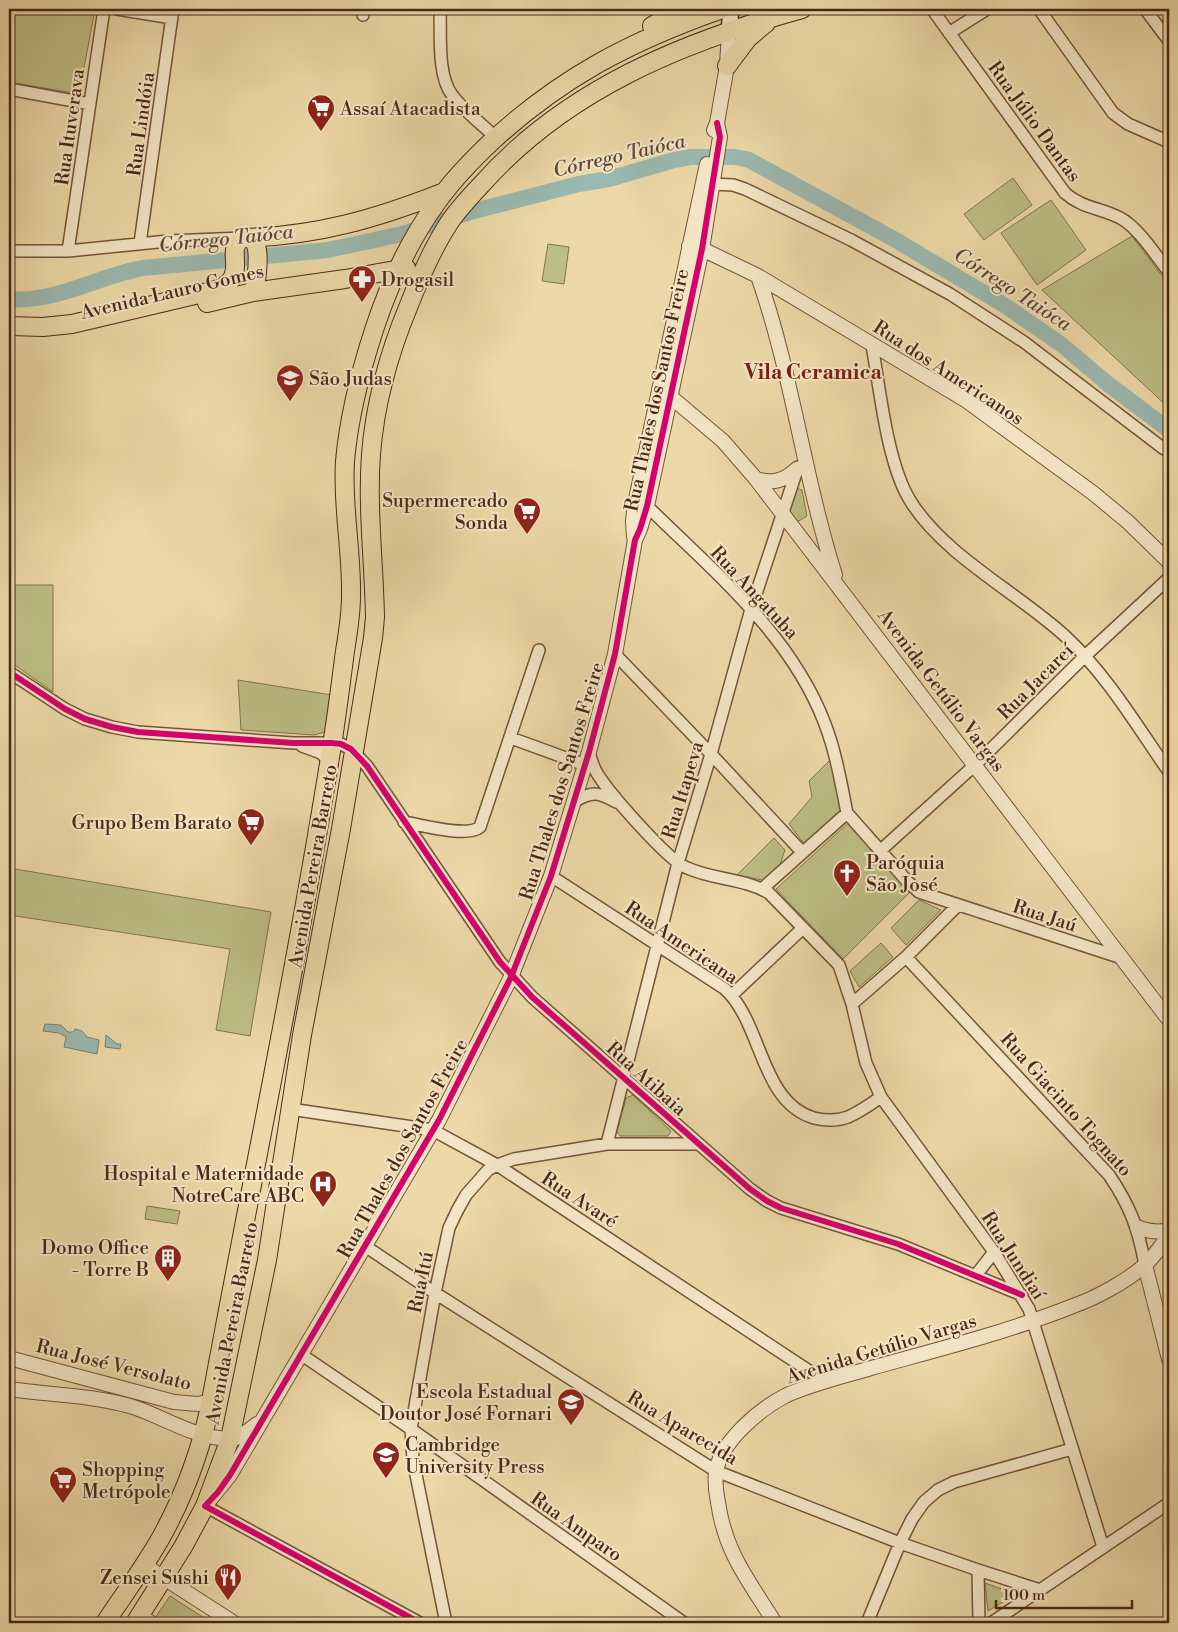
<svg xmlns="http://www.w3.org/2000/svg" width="1178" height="1632" viewBox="0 0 1178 1632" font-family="'Libre Bodoni',serif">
<rect width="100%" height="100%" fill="#ecd9a7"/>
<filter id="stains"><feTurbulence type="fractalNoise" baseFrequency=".004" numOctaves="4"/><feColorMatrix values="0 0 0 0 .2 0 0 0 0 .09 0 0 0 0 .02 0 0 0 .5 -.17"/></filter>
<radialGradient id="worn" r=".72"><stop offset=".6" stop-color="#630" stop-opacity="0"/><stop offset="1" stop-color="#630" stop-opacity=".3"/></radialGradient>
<path fill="#bdbe84" stroke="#84744e" d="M9,9H60L94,15L79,94L9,82Z
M1013,178L1032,205L984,240L964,214Z
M1051,200L1086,250L1037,285L1001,233Z
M1132,236L1169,285V408L1042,290Z
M548,244L569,247L564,284L542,281Z
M796,488L802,490L807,516L797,522L790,514L789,501Z
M9,585H53V692L9,661Z
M238,680L332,695L328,724L325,732L314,735L241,730Z
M831,759L842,812L805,845L789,824L812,797L809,781Z
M848,823L911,891L843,959L776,889Z
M774,838L785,850L778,870L767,881L737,875Z
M9,868L271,912L250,1036L216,1030L230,949L9,915Z
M919,900L941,910L906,945L891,928Z
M881,943L893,957L859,987L850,971Z
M633,1095L671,1131L668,1136H620L617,1132L626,1098Z
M147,1206L180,1211L177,1224L145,1219Z
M985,1583L1016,1594L988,1611Z
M170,1596L212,1623H163L155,1618Z"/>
<path fill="#9bb9b0" stroke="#7b7f73" d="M45,1024L61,1025L68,1032H73L75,1029L82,1031L87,1037L99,1040L97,1054L64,1047L66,1037L59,1033L43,1031Z
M106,1035L117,1044H121L120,1049L105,1047Z"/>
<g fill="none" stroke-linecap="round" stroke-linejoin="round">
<path stroke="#9bb9b0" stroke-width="16" d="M9,299C56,303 98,276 143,268L328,250L402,234L474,211L579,184L609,179L674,160L691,157H735L749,160L894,239L1004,305L1062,345L1108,384L1169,430"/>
<g stroke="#73553b" stroke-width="14">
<path id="minor" d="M117,9L172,18
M440,9C441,34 437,75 452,95C461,108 484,126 496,138
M932,9L1065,193C1083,209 1103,208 1122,219C1139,229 1156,256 1169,272
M1039,9L1113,113L1128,124L1169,142
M1145,9L1169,41
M363,15V9
M949,33L987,9
M9,89L90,104
M712,184L733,185L745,189L851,240L950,294L1024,342L1164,449
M140,243L173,9
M9,251H68L168,241L243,238
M68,251L104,9
M872,345C880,389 887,465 911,502C945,556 1018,593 1065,636C1107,675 1137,726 1169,772
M640,505L647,506C714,572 791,634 825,724C836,753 841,783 847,813
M615,654L711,754L802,852
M9,672L65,709L85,719L112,727L138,732L293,743H332L341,744L351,749L367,766L500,962L532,997L750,1189L767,1201L781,1208L898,1244L1022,1295
M511,738L585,765
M302,746L321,753L329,761
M589,752C591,759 593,767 597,773C608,792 667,859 685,867C712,880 744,878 769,893L839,965L852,1004L866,1063L881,1097L994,1252L1029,1309L1103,1547
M575,801C592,791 599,792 616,802
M847,813L907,881L919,892L1122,958
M404,822C421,825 467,838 480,827L539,650
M881,850L975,765L1085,656L1169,578
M551,876L725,989C763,1024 760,1102 814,1118C826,1121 837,1121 848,1117C860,1112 871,1104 881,1097
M762,889L847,813
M906,957L1109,1175C1130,1206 1138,1227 1145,1265
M732,995L803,928
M852,1004L906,957L958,905
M290,1109L433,1130L440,1134L497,1165L826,1382
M607,1144L678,863L711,754L751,609L798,467
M365,1246L435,1293L716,1471L900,1543L978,1570L1040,1590
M976,1275L994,1252
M302,1355L411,1429L684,1623
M205,1506L420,1623
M978,1570L979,1623
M446,1623L413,1460L411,1429L435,1293L449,1228L457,1211L466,1195L488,1170L497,1165L514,1159L607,1144H699
M867,1623L900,1543L912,1519L924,1502L938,1490L954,1482L1072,1449
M991,1623L1169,1503"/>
</g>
<g stroke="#73553b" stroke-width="16">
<path id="tertiary" d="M714,130L717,123L727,66L729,31
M689,246L702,249L758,276L967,401L1093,493L1128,522L1169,562
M758,276C792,373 804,477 835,575
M663,373L664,382L671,397L723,441L756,479L1169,1020
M756,479C773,484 784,481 797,469
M634,537L633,521L635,504L707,164
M1137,1227C1147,1231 1158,1233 1169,1230
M1145,1265L1169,1359
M9,1358L174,1402L198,1404L211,1401
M9,1389C49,1395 91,1395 130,1406C163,1416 194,1439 231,1439C241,1438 249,1430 257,1424
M209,1501L230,1475L439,1120L511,977L551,876L589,752L615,654L635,540L640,529L647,506L702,249L720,137L717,123
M144,1565L234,1623
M140,1616L151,1623
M775,1623C749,1581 725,1553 718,1502C716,1493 715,1482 716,1472C720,1442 760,1409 785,1396C810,1384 845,1376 871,1368C939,1349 1008,1332 1073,1306C1096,1298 1127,1281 1145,1265C1154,1257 1161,1245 1169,1236"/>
</g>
<g stroke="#4b2917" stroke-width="18">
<path id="secondary" d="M729,31L731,9"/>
</g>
<g stroke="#4b2917" stroke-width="20">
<path id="primary" d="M652,26L682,9
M727,66L748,38L766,23
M248,238C251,239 253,240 255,243C260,252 257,283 253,292
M207,303L253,292L345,279L406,268
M9,326L43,327L72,324L216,290C252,277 222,249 243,238C316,236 376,219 444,192
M105,1623C124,1594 146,1565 163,1534C185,1493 202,1447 211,1401C251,1183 297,965 332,745C337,714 341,682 345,651C348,633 351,614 351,596C352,551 342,506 345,461C349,416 360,373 374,330C389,284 409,241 437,202C452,181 471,161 490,143C561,77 631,41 722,9
M135,1623L183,1547L205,1506L230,1439L267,1260L302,1035L341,829L373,638L375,617C374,563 367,508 371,454C375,403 389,353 409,305C420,277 432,249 449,223C458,209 470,197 481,185C565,90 682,42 802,9"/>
</g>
<use href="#minor" stroke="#f3e6c6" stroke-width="11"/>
<use href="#tertiary" stroke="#f3e6c6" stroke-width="14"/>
<use href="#secondary" stroke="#f3e6c6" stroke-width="15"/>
<use href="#primary" stroke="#ecd9a7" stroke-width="18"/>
<g stroke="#f3e6c6" stroke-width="9">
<path id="cycleway" d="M9,672L65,709L85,719L112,727L138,732L293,743H332L341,744L351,749L367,766L500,962L532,997L750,1189L767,1201L781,1208L898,1244L1022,1295
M420,1623L205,1506L218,1492L230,1475L439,1120L511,977L551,876L589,752L615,654L635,540L640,529L647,506L702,249L720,137L717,123"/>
</g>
<use href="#cycleway" stroke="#d6006c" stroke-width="6"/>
</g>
<defs>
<g id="supermarket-pin" transform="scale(1.4375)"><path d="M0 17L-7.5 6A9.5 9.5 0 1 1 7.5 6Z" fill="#8f2418" stroke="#f3e6c6"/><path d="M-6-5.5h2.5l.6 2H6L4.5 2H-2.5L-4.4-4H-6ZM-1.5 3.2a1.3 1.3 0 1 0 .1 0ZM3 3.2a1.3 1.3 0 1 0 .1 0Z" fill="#fff"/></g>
<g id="pharmacy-pin" transform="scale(1.4375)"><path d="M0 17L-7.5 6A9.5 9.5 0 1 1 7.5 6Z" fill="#8f2418" stroke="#f3e6c6"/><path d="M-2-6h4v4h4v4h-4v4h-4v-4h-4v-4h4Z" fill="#fff"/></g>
<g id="university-pin" transform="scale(1.4375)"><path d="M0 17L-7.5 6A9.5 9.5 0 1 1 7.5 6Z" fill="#8f2418" stroke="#f3e6c6"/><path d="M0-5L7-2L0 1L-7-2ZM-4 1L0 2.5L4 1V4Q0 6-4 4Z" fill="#fff"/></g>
<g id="church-pin" transform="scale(1.4375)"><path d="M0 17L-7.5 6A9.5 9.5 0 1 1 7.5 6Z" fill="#8f2418" stroke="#f3e6c6"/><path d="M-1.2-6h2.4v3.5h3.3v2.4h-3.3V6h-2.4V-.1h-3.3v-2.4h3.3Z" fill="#fff"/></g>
<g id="hospital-pin" transform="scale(1.4375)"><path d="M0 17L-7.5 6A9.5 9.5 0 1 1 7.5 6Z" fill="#8f2418" stroke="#f3e6c6"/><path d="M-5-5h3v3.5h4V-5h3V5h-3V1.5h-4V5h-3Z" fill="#fff"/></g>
<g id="building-pin" transform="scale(1.4375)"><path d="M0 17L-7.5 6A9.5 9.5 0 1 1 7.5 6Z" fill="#8f2418" stroke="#f3e6c6"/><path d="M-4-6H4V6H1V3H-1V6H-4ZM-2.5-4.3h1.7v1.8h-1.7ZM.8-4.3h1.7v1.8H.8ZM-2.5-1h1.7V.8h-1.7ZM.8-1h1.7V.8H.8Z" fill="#fff"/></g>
<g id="school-pin" transform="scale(1.4375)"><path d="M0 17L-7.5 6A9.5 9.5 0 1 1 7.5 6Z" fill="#8f2418" stroke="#f3e6c6"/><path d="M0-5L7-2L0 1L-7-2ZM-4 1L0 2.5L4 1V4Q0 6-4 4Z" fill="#fff"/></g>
<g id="restaurant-pin" transform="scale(1.4375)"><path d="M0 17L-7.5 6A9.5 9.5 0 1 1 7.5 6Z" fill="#8f2418" stroke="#f3e6c6"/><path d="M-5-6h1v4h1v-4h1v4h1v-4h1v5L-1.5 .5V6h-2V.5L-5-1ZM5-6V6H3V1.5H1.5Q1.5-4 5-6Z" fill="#fff"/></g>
</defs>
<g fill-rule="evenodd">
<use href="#supermarket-pin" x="321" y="108"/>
<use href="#pharmacy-pin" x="362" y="279"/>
<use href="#university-pin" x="290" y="378"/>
<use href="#supermarket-pin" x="527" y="511"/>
<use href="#supermarket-pin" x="251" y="822"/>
<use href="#church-pin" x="847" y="873"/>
<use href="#hospital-pin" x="323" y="1184"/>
<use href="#building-pin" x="168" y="1258"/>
<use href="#school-pin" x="571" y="1402"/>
<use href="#university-pin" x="386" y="1455"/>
<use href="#supermarket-pin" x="63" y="1480"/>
<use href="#restaurant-pin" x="228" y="1577"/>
</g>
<g text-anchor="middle" stroke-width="4" stroke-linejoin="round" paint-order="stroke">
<g font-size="19" fill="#4b2917" stroke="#f3e6c6" text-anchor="start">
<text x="340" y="115">Assaí Atacadista</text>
<text x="381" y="286">Drogasil</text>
<text x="309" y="385">São Judas</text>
<text x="508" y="507" text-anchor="end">Supermercado<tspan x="508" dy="22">Sonda</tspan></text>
<text x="232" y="829" text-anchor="end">Grupo Bem Barato</text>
<text x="866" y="869">Paróquia<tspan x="866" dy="22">São José</tspan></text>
<text x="304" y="1180" text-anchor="end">Hospital e Maternidade<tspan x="304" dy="22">NotreCare ABC</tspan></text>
<text x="149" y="1254" text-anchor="end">Domo Office<tspan x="149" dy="22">- Torre B</tspan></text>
<text x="552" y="1398" text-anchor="end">Escola Estadual<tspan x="552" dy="22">Doutor José Fornari</tspan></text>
<text x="405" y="1451">Cambridge<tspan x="405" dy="22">University Press</tspan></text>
<text x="82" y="1476">Shopping<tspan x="82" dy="22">Metrópole</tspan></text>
<text x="209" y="1584" text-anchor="end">Zensei Sushi</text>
</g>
<g font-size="19" fill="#4b2917" stroke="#f3e6c6">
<text transform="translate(1035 121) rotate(54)" y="7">Rua Júlio Dantas</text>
<text transform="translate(140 124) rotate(-82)" y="7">Rua Lindóia</text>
<text transform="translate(69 127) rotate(-82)" y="7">Rua Ituverava</text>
<text transform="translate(172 291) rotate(-13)" y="7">Avenida Lauro Gomes</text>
<text transform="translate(949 372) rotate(33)" y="7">Rua dos Americanos</text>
<text transform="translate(656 390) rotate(-78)" y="7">Rua Thales dos Santos Freire</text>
<text transform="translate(755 592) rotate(47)" y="7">Rua Angatuba</text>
<text transform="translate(1035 681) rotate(-45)" y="7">Rua Jacareí</text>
<text transform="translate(942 690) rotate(53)" y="7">Avenida Getúlio Vargas</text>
<text transform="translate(561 781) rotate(-73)" y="7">Rua Thales dos Santos Freire</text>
<text transform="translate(682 790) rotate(-73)" y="7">Rua Itapeva</text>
<text transform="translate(312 866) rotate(-80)" y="7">Avenida Pereira Barreto</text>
<text transform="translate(1045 915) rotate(18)" y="7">Rua Jaú</text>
<text transform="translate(682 942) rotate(34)" y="7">Rua Americana</text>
<text transform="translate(647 1078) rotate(42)" y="7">Rua Atibaia</text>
<text transform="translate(1067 1104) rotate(48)" y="7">Rua Giacinto Tognato</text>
<text transform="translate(402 1148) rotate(-61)" y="7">Rua Thales dos Santos Freire</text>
<text transform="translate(580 1199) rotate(33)" y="7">Rua Avaré</text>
<text transform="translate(1014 1255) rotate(57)" y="7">Rua Jundiaí</text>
<text transform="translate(420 1282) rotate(-78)" y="7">Rua Itú</text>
<text transform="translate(231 1323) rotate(-79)" y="7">Avenida Pereira Barreto</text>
<text transform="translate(881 1348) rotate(-17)" y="7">Avenida Getúlio Vargas</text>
<text transform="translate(114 1364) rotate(14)" y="7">Rua José Versolato</text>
<text transform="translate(683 1427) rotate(31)" y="7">Rua Aparecida</text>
<text transform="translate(577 1526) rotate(35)" y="7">Rua Amparo</text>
</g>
<g font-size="20" font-style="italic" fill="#5b4636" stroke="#f3e6c6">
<text transform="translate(619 155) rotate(-13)" y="7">Córrego Taióca</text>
<text transform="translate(226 238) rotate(-6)" y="7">Córrego Taióca</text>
<text transform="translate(1013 289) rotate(33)" y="7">Córrego Taióca</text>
</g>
<g font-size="21" font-weight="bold" fill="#7a1f14" stroke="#f3e6c6">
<text x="813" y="379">Vila Ceramica</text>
</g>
</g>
<rect width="1178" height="1632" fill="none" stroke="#ecd9a7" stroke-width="30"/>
<rect x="10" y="10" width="1158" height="1612" fill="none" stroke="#4b2917" stroke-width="2.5"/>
<rect x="15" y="15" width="1148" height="1602" fill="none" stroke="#4b2917"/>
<path d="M996 1600v8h136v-8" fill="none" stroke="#4b2917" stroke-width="2.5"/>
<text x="1003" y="1600" font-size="15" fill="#4b2917" stroke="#f3e6c6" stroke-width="4" paint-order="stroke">100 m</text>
<rect width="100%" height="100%" filter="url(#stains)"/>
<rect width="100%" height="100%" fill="url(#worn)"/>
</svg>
